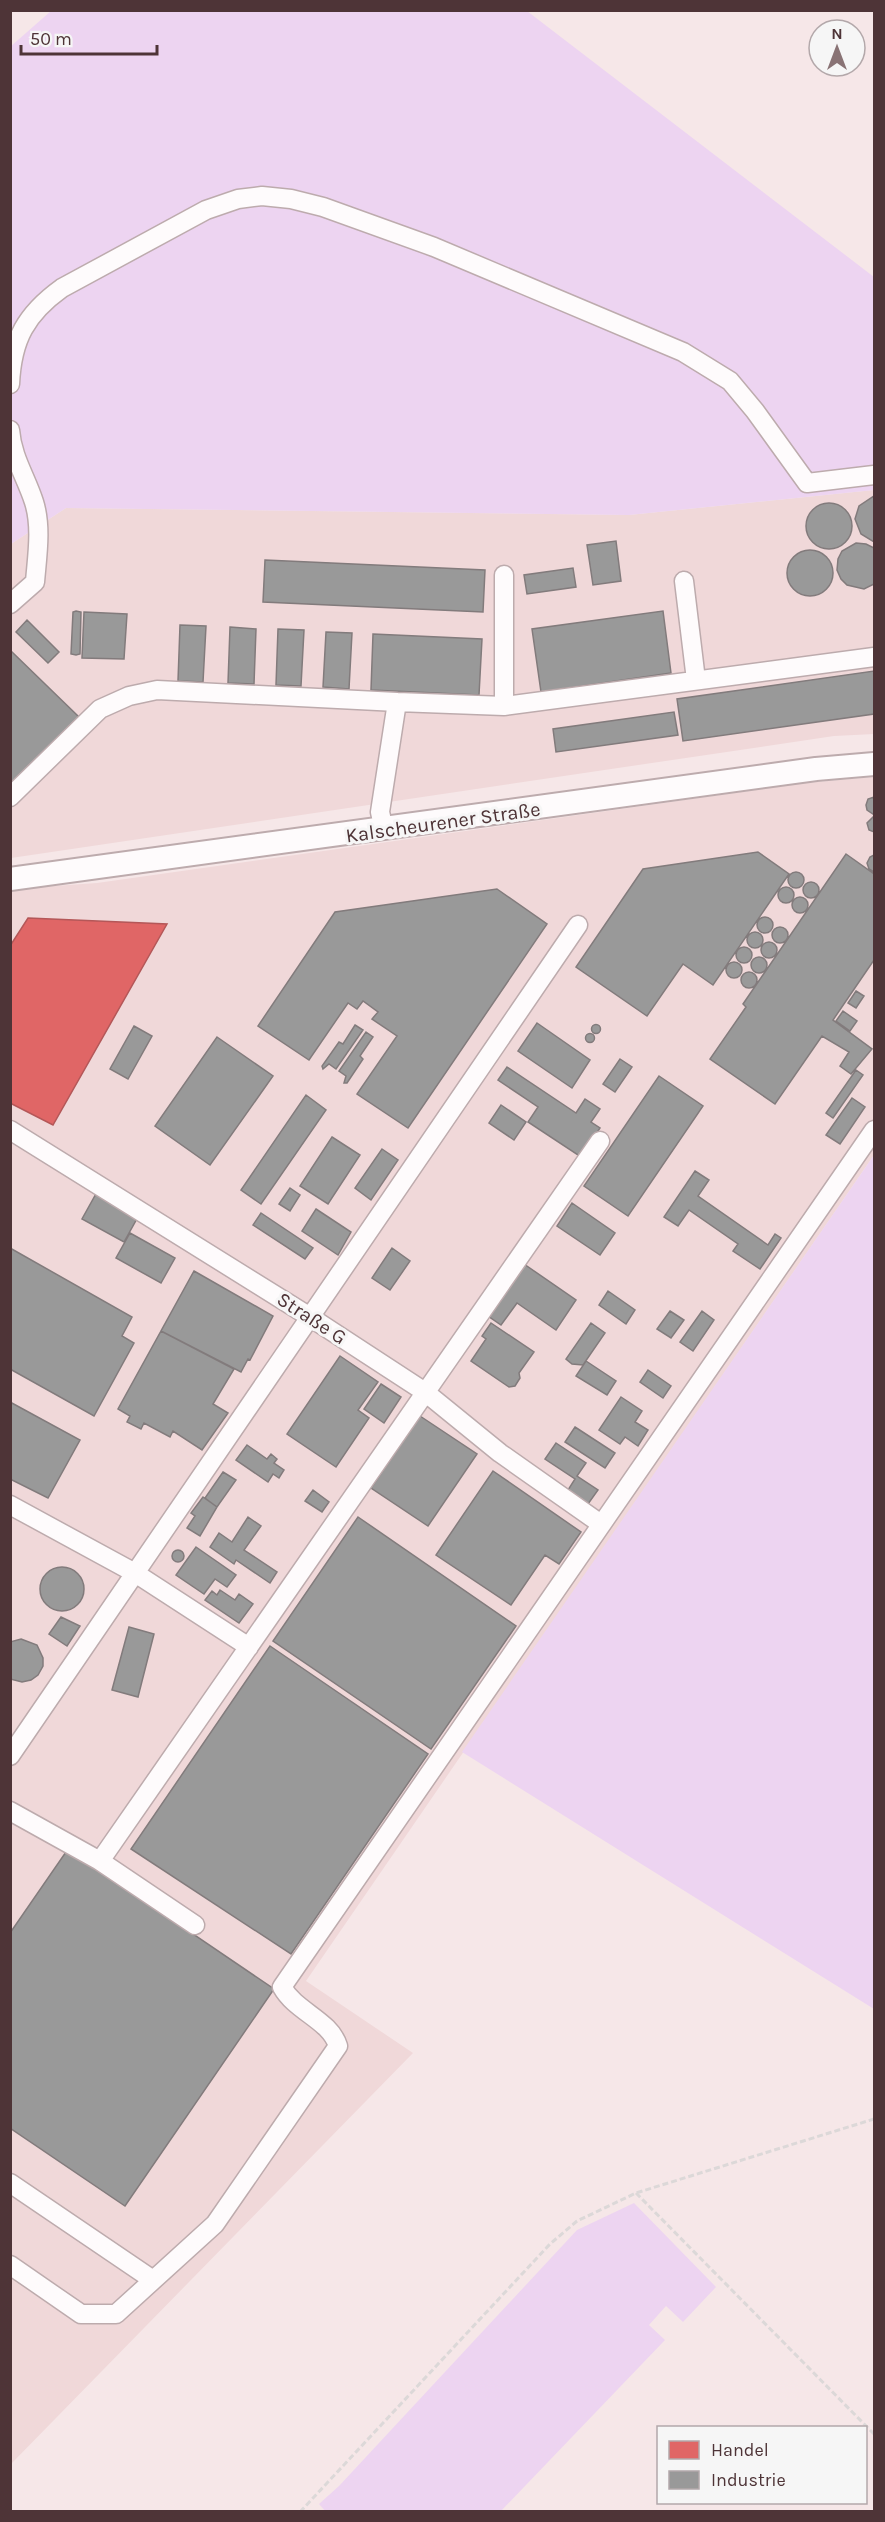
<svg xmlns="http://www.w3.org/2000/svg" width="885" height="2522" viewBox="0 0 885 2522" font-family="Karla,sans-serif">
<rect width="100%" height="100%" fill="#f6e7e8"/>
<path fill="#f0d8d9" d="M874,490V734L834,736L11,858V544L66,508L629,515Z
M874,777V1155L306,1981L413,2053L11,2464V889L97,883L805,783Z"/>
<path fill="#edd4f1" d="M51,11H527L874,277V490L629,515L66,508L11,544L10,47Z
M874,1155V2009L462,1752Z
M634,2203L716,2287L683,2322L666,2306L649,2325L665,2340L501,2511L326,2512L319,2504L339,2486L577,2230Z"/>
<path fill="#e06666" stroke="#b45758" stroke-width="1.5" d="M28,918L167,924L53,1125L10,1103V946Z"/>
<path fill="#999" stroke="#827b7c" stroke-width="1.5" d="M874,496V542L861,534L855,519L859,506Z
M806 526a23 23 0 1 1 46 0a23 23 0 1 1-46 0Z
M616,541L621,581L593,585L587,545Z
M856,543L866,544L874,548V584L864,589L847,585L841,579L837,570L838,559L842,551Z
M787 573a23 23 0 1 1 46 0a23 23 0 1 1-46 0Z
M265,560L485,570L483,612L263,602Z
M573,568L576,587L527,594L524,575Z
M76,611L81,612L80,654L76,655L71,654L73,612Z
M663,611L671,673L541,692L532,629Z
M84,612L127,614L124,659L82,658Z
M27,620L59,652L48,663L16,632Z
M180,625L206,626L203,682L178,681Z
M230,627L256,629L254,684L228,683Z
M278,629L304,630L301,686L276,685Z
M326,632L352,633L349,689L323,687Z
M373,634L482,639L479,695L371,690Z
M10,650L79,717L10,786Z
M874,671V714L683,741L677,699Z
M674,712L678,735L556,752L553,729Z
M874,797V813L873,814L867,810L866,805L868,799Z
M874,816V832L869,830L867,823Z
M758,852L789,874L713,985L683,964L647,1016L576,967L643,869Z
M846,854L874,874V960L833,1020L872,1049L851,1074L840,1066L849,1052L822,1036L775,1104L710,1059L746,1007L743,1004Z
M874,855V872L869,869L867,863L870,857Z
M788 880a8 8 0 1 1 16 0a8 8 0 1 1-16 0Z
M803 890a8 8 0 1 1 16 0a8 8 0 1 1-16 0Z
M778 895a8 8 0 1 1 16 0a8 8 0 1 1-16 0Z
M497,889L547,924L408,1128L357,1094L397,1036L372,1019L378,1012L363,1001L357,1009L348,1003L309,1060L258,1026L335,912Z
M792 905a8 8 0 1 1 16 0a8 8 0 1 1-16 0Z
M757 925a8 8 0 1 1 16 0a8 8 0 1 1-16 0Z
M772 935a8 8 0 1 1 16 0a8 8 0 1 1-16 0Z
M747 940a8 8 0 1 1 16 0a8 8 0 1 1-16 0Z
M761 950a8 8 0 1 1 16 0a8 8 0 1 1-16 0Z
M736 955a8 8 0 1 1 16 0a8 8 0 1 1-16 0Z
M751 965a8 8 0 1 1 16 0a8 8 0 1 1-16 0Z
M726 970a8 8 0 1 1 16 0a8 8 0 1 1-16 0Z
M741 980a8 8 0 1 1 16 0a8 8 0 1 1-16 0Z
M856,991L864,996L856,1008L848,1003Z
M843,1011L857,1021L850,1031L836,1021Z
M537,1023L590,1060L572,1088L518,1051Z
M591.5 1029a4.5 4.5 0 1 1 9 0a4.5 4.5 0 1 1-9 0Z
M355,1025L363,1030L336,1069L329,1064L323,1069L322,1066L339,1042L343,1044Z
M134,1026L152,1036L128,1079L110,1069Z
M366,1032L373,1037L360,1056L363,1059L347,1083H344L346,1076L339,1071Z
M585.5 1038a4.5 4.5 0 1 1 9 0a4.5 4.5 0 1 1-9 0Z
M217,1037L273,1076L210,1165L155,1126Z
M620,1059L632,1067L615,1092L603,1084Z
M507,1067L576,1113L585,1099L600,1109L591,1122L600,1128L581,1157L528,1122L538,1107L498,1080Z
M856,1070L863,1075L833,1118L826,1113Z
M659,1076L703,1106L628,1216L584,1186Z
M306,1095L326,1110L261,1204L241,1190Z
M852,1098L865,1107L840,1144L826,1135Z
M501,1105L526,1122L514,1140L489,1123Z
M332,1137L360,1155L328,1204L300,1186Z
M382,1149L398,1160L371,1200L355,1188Z
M695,1171L709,1180L698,1196L768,1245L775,1234L781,1238L760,1269L733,1251L738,1244L689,1210L678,1226L664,1217Z
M290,1188L300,1195L290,1211L279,1204Z
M97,1192L139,1215L124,1242L82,1219Z
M572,1203L615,1233L600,1255L557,1226Z
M316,1209L351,1232L338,1255L302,1231Z
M261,1213L313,1248L305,1259L253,1225Z
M130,1233L175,1258L161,1283L116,1258Z
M10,1248L132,1317L122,1336L134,1343L94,1416L10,1369Z
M392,1248L410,1261L390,1290L372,1278Z
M524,1264L576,1300L556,1330L517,1303L501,1325L488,1316Z
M194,1271L273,1316L250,1360L248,1359L241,1372L161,1331Z
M608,1291L635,1310L626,1324L599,1305Z
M670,1311L684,1320L671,1338L657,1329Z
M702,1311L714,1320L693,1351L680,1342Z
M491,1323L534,1352L519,1373L520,1378L515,1386L509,1387L471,1361L486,1339L482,1336Z
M591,1323L605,1333L583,1365L572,1364L566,1359Z
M161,1331L234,1369L213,1404L228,1413L202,1450L173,1431L170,1437L144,1423L141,1429L127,1422L130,1416L118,1409Z
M340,1356L378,1382L358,1410L369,1418L336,1467L287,1434Z
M586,1361L616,1381L607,1395L576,1376Z
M648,1370L671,1386L663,1398L640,1382Z
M381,1384L401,1397L384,1423L364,1409Z
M621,1397L642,1411L635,1422L648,1430L638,1446L625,1437L620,1444L599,1430Z
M10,1402L80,1440L48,1498L10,1479Z
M420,1416L477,1454L428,1526L371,1488Z
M575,1427L615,1453L605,1468L565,1442Z
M556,1443L586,1463L577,1476L598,1490L588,1504L568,1490L575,1479L545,1459Z
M247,1445L267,1459L271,1454L277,1459L274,1463L284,1470L279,1478L273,1474L268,1482L236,1460Z
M493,1471L581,1532L559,1564L545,1555L511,1605L436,1555Z
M223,1472L236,1480L217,1507L205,1498Z
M313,1490L329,1502L322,1512L305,1501Z
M203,1497L217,1507L200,1536L187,1528L195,1516L191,1513Z
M248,1517L261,1526L244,1550L277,1572L270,1583L236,1560L234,1564L210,1547L219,1533L232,1542Z
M358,1517L516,1626L431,1749L273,1641Z
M196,1547L236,1575L227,1587L215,1579L204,1594L176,1575Z
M172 1556a6 6 0 1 1 12 0a6 6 0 1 1-12 0Z
M40 1589a22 22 0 1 1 44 0a22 22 0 1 1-44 0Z
M220,1590L235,1600L239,1594L253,1604L239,1623L205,1600L212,1591L217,1595Z
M61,1617L80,1626L67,1646L49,1634Z
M129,1627L154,1634L138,1697L112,1690Z
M21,1639L37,1645L43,1658V1666L38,1675L31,1680L22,1682L10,1679V1642Z
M270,1646L428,1754L291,1954L131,1849Z
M68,1849L274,1989L125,2206L10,2128V1933Z"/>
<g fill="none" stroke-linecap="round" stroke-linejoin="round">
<g stroke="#bdabad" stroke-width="21">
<path id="minor" d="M10,384C12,339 26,314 62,288L206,210L238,199L262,196L291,199L323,207L434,247L683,352L730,381L755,411L807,483L874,475
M10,430C12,457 26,477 34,502C42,527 37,557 35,582L10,604
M504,575V706
M684,581L696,680
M397,702L504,706L874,657
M10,797L100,709L129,696L157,690L397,702L380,812L384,830
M10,1130L310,1317L425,1392L500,1453L601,1524
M10,1505L135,1573L249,1647
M10,1756L578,925
M10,1811L100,1861L195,1925
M100,1861L600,1141
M10,2183L153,2280
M10,2265L81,2314H116L215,2224L338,2046C330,2020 296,2012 282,1987L874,1130"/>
</g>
<g stroke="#bdabad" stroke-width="26">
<path id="major" d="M10,879L816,769L874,764"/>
</g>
<path stroke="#dcd8d8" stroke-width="3" stroke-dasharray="6 3" stroke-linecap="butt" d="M636,2193L874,2434
M300,2512L550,2244L577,2221L636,2193L874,2119"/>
<use href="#minor" stroke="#fefbfc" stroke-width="18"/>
<use href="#major" stroke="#fefbfc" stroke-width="22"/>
</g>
<g text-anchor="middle" stroke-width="6" stroke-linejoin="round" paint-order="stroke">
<g font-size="20" fill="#4e3437" stroke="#f6f6f6">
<text transform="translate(443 822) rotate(-8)" y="7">Kalscheurener Straße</text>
<text transform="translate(312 1318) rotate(33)" y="7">Straße G</text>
</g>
</g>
<rect width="885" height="2522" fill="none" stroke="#4e3437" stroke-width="24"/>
<rect x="657" y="2426" width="210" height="78" fill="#f6f6f6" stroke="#b3a8aa" stroke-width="1.5"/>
<rect x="669" y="2441" width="30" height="18" fill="#e06666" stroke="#b3a8aa" stroke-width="1.5"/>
<text x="711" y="2456" font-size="18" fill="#4e3437">Handel</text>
<rect x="669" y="2471" width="30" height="18" fill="#999999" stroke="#b3a8aa" stroke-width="1.5"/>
<text x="711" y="2486" font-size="18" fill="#4e3437">Industrie</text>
<g transform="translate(837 48)"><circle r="28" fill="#f6f6f6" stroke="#b3a8aa" stroke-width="1.5"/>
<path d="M0-4.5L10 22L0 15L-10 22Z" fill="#897375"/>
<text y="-9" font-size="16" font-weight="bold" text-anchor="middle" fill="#4e3437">N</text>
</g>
<path d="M21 45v9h136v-9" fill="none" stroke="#4e3437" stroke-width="3"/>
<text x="30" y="45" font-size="18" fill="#4e3437" stroke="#f6f6f6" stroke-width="4.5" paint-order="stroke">50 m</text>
</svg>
